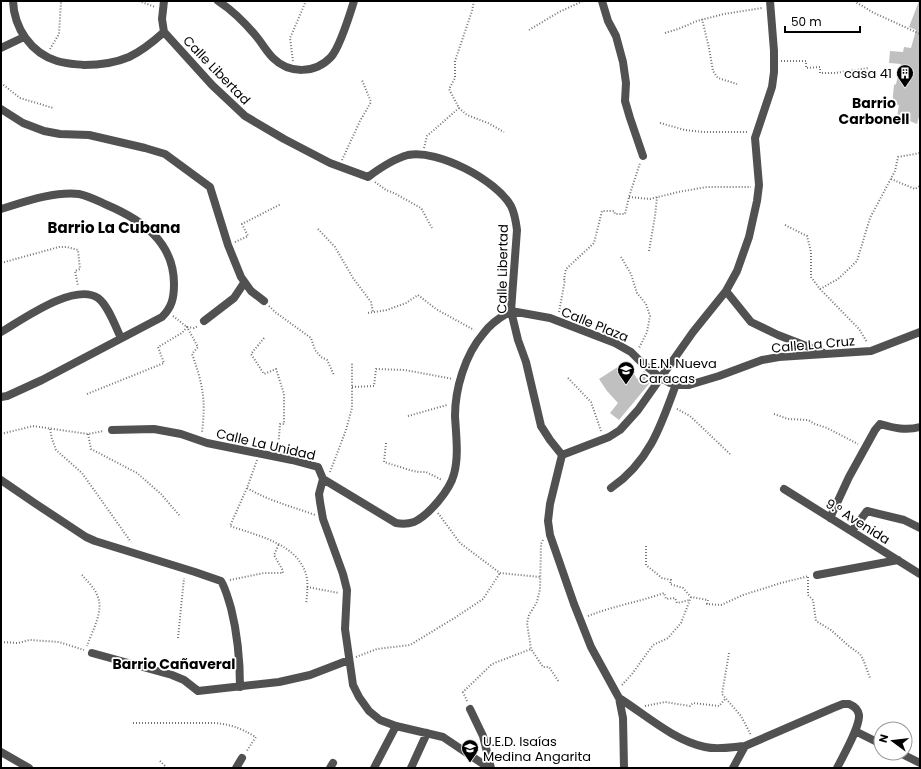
<svg xmlns="http://www.w3.org/2000/svg" width="921" height="769" viewBox="0 0 921 769" font-family="Poppins,sans-serif">
<rect width="100%" height="100%" fill="#fff"/>
<path fill="#c0c0c0" d="M919,1L920,113L917,124L897,116L899,105H892L894,85L896,84L901,64L889,63L890,51L903,52L904,47L911,48L916,30L909,27Z
M627,361L637,379L644,371L653,379L619,420L610,413L618,403L607,391L599,379Z"/>
<g fill="none" stroke-linecap="round" stroke-linejoin="round">
<path stroke="#737373" stroke-width="2" stroke-dasharray="1 2" stroke-linecap="butt" d="M139,1L155,7
M474,1L472,11L455,61V78L449,89L459,108L467,115L488,123L504,132
M854,1L874,13L920,34
M702,19L709,48L713,71L718,78L737,84
M529,30L559,12L583,1
M665,33L678,29L697,21L724,14L762,8
M50,49L59,34L61,1
M293,61L290,38L306,1
M781,61H806V68L820,67V73H835L869,68
M1,83L20,98L53,108
M660,123L685,130L703,132H748
M424,148L427,136L459,108
M342,160L360,121L371,102L362,80
M891,179L915,189L920,186
M375,182L386,190L394,193L421,208L432,228
M629,197L650,199L678,192L707,187H751
M785,225L807,236L811,252V277L820,289L859,329L867,342
M318,229L335,247L353,278L371,302L373,312
M235,242L248,236L242,224L281,204
M649,251L655,216L657,197
M621,257L631,274L637,293L646,304L650,316L647,332L639,348
M1,263L59,247H67L78,250L80,269L75,271L78,286
M820,289L838,279L857,261L870,218L895,171L898,157L920,153
M269,306L275,312L311,338L315,350L321,357L327,360L334,375
M559,312L565,280L564,279L566,269L594,243L602,211H614L615,214H625L629,197L640,163
M368,313L387,310L406,303L418,295L436,309L474,330
M173,316L187,327L194,328L198,326
M264,338L251,354L264,374L276,369L284,394V424H280L278,450
M568,378L591,402L601,431
M352,387L374,386L376,369L405,370L453,379
M87,394L164,363L158,347L182,333L187,327L198,347L192,354C203,384 206,401 202,432
M677,409L690,416L730,454
M774,414L788,419L808,420L815,424L827,428L858,444
M408,416L447,405
M50,429L52,439L56,450L82,473L131,542
M1,434L33,426L88,434L104,431
M88,434L91,449L137,473L161,494L180,516
M386,443L384,462L413,471L419,472H426L442,480
M257,460L247,488L230,526C258,536 301,544 307,579C308,587 307,596 306,604
M330,472L346,430L352,408V363
M247,488C269,501 291,506 315,515
M438,513L460,543L500,573L540,577
M543,540L541,544L540,589L537,602L529,615L527,623L531,649L543,667H549L559,682
M646,546V565L662,578L671,580L670,584L683,588L691,597L708,600L707,604L721,605L743,595L781,583L809,576
M82,575C87,581 94,587 97,595C105,610 92,631 87,646
M808,577V595L813,600L816,621L831,630L850,647L860,654L863,659L870,678
M230,580L264,573H283L282,569L274,555L279,544
M307,587L339,593
M588,616C613,606 639,602 664,593L666,599L675,598L677,603L690,600
M178,638L184,578
M1,642L18,643L30,640L59,642L84,650
M729,653L722,694L741,716L751,735
M356,657L377,649L410,645L456,617L483,599L500,573
M622,685L632,674L653,645L668,638L681,623L691,597
M467,701L463,692L492,664L531,649
M645,706L665,702L690,706L693,703L719,706L726,698
M133,723H215C233,725 240,728 256,737L246,752
M160,761L167,768"/>
<path stroke="#515151" stroke-width="8" d="M13,1C14,28 31,53 57,61C66,64 75,64 84,65C99,65 115,63 129,57C142,51 154,41 164,32L162,19L164,1
M218,1C232,10 245,23 256,36C262,43 266,51 273,58C289,74 315,74 331,57C339,48 350,14 354,1
M602,1L608,21L616,36L623,62L626,83L625,101L630,118L643,156
M164,32L212,85L245,116L284,139L330,163L368,177C380,168 393,159 408,155C438,149 496,180 511,206C515,214 516,222 517,230L511,311L518,340L526,362L541,426L550,440L562,455
M1,48L24,37
M1,109L23,123L44,131L60,134L89,135L145,148L165,154L210,187L228,245L241,277L251,291L264,301
M1,209C24,202 55,191 79,194C89,196 98,201 107,205C142,220 174,242 174,284C174,298 172,307 162,317L42,380L7,396L1,397
M726,291L751,322L778,335L822,352
M511,311L550,318L615,343L631,352L641,362L661,378L670,383L680,385H689L719,376L762,360L779,357L871,351L920,332
M204,321L234,298L244,283
M1,332C22,320 74,282 98,298C108,305 116,328 121,338
M112,430L154,429L181,434L207,443L292,460L318,467L323,479L396,523C402,524 408,524 414,522C429,515 450,490 454,474C459,456 456,435 455,416C455,389 465,355 483,334C490,324 500,317 511,311
M562,455L609,437L620,430L638,410L693,332L726,291L737,271L749,237L757,201L759,185L755,138L772,87L774,72V51L770,1
M562,455L550,504L548,521L550,535L574,604L591,647L619,698L623,718L624,768
M323,479L319,494L320,502L323,519L343,574L347,590L345,629L353,685L359,697L369,711L380,720L396,726L443,737L489,768
M1,480L36,504L86,537L95,541L195,572L221,581C226,589 228,599 231,608C238,636 240,658 240,687
M611,488C649,462 661,426 676,384
M784,489L920,574
M830,518L849,477L875,430L880,424C894,428 906,431 920,427
M852,531L867,511L904,520L920,528
M817,575L898,560
M92,653L172,675L184,680L198,691L279,682L310,675L349,660
M619,698C646,715 673,740 705,747C718,750 732,747 745,746
M470,709L483,736L491,768
M855,731L881,744
M1,752L29,768
M900,753L920,763
M236,768L242,758
M330,768L333,763
M374,768L396,726
M411,768L427,733
M733,768L745,746L833,708L843,704H849C854,706 858,709 859,715C860,727 843,756 837,768"/>
</g>
<defs>
<g id="building-pin" transform="scale(0.9)"><path d="M0 17L-7.5 6A9.5 9.5 0 1 1 7.5 6Z" fill="#000" stroke="#fff"/><path d="M-4-6H4V6H1V3H-1V6H-4ZM-2.5-4.3h1.7v1.8h-1.7ZM.8-4.3h1.7v1.8H.8ZM-2.5-1h1.7V.8h-1.7ZM.8-1h1.7V.8H.8Z" fill="#fff"/></g>
<g id="school-pin" transform="scale(0.9)"><path d="M0 17L-7.5 6A9.5 9.5 0 1 1 7.5 6Z" fill="#000" stroke="#fff"/><path d="M0-5L7-2L0 1L-7-2ZM-4 1L0 2.5L4 1V4Q0 6-4 4Z" fill="#fff"/></g>
</defs>
<g fill-rule="evenodd">
<use href="#building-pin" x="905" y="73"/>
<use href="#school-pin" x="626" y="370"/>
<use href="#school-pin" x="470" y="748"/>
</g>
<g text-anchor="middle" stroke-width="3.5" stroke-linejoin="round" paint-order="stroke">
<g font-size="13" fill="#000" stroke="#fff">
<text transform="translate(217 70) rotate(46)" y="5">Calle Libertad</text>
<text transform="translate(502 269) rotate(-89)" y="5">Calle Libertad</text>
<text transform="translate(595 324) rotate(22)" y="5">Calle Plaza</text>
<text transform="translate(813 344) rotate(-5)" y="5">Calle La Cruz</text>
<text transform="translate(266 444) rotate(13)" y="5">Calle La Unidad</text>
<text transform="translate(858 521) rotate(32)" y="5">9.° Avenida</text>
</g>
<g font-size="13" fill="#000" stroke="#fff" text-anchor="start">
<text x="892" y="78" text-anchor="end">casa 41</text>
<text x="639" y="368">U.E.N. Nueva<tspan x="639" dy="15">Caracas</tspan></text>
<text x="483" y="746">U.E.D. Isaías<tspan x="483" dy="15">Medina Angarita</tspan></text>
</g>
<g font-size="14" font-weight="bold" fill="#000" stroke="#fff">
<text x="874" y="108">Barrio<tspan x="874" dy="16">Carbonell</tspan></text>
<text x="174" y="669">Barrio Cañaveral</text>
</g>
<g font-size="15" font-weight="bold" fill="#000" stroke="#fff">
<text x="114" y="233">Barrio La Cubana</text>
</g>
</g>
<rect width="921" height="769" fill="none" stroke="#000000" stroke-width="4"/>
<g transform="translate(893 741) rotate(285)"><circle r="19" fill="#ffffff" stroke="#999999"/>
<path d="M0-3L7 15L0 10L-7 15Z" fill="#000000"/>
<text y="-6" font-size="11" font-weight="bold" text-anchor="middle" fill="#000000">N</text>
</g>
<path d="M785 26v6h75v-6" fill="none" stroke="#000000" stroke-width="2"/>
<text x="791" y="26" font-size="12" fill="#000000" stroke="#ffffff" stroke-width="3" paint-order="stroke">50 m</text>
</svg>
